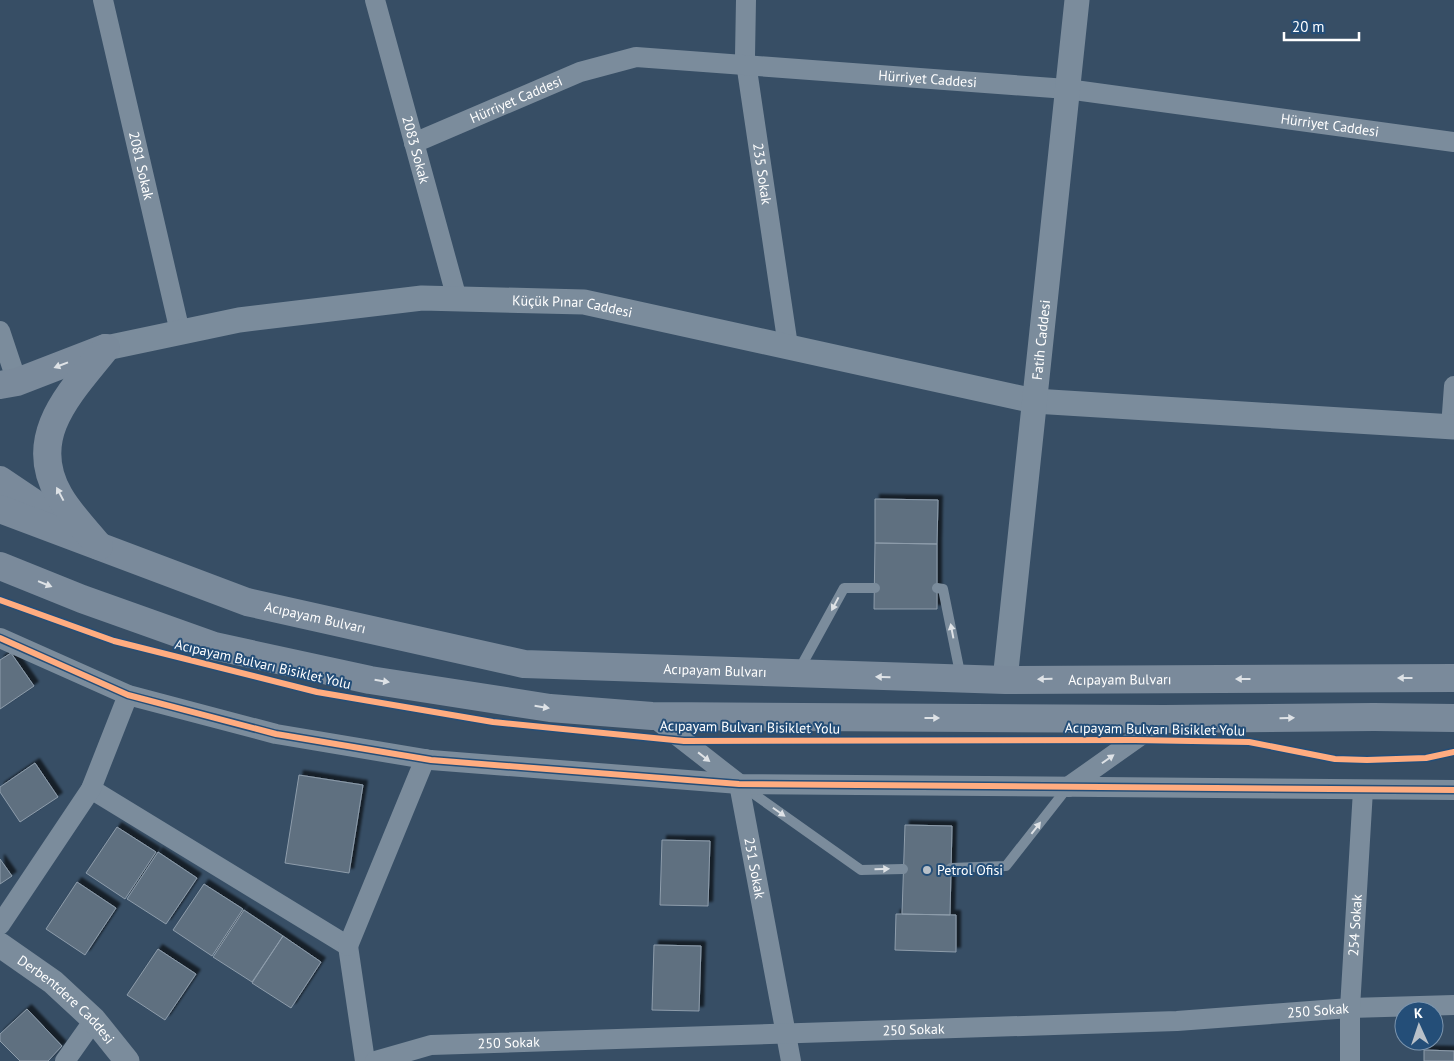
<svg xmlns="http://www.w3.org/2000/svg" width="1454" height="1061" viewBox="0 0 1454 1061" font-family="'PT Sans',sans-serif">
<defs>
<filter id="shadow"><feDropShadow dx="4.5" dy="-4.5" stdDeviation="1" flood-color="#0009"/></filter>
</defs>
<rect width="100%" height="100%" fill="#374e65"/>
<path fill="#5e6f80" stroke="#8e9dab" filter="url(#shadow)" d="M875,499L938,500L937,544L875,543Z
M875,543L937,544V609H874Z
M11,653L34,686L0,709V660Z
M35,763L58,797L20,822L0,792V787Z
M299,775L363,785L349,873L285,863Z
M905,825L952,826L950,915L902,914Z
M117,827L156,852L125,899L86,873Z
M662,840L710,841L708,906L660,905Z
M158,852L197,878L166,924L127,899Z
M0,859L12,876L0,884Z
M77,882L116,908L85,955L46,929Z
M204,884L243,909L212,956L173,930Z
M244,910L283,936L252,982L213,957Z
M896,914L956,915V952L895,950Z
M283,936L321,962L291,1008L252,983Z
M654,945L701,946L699,1011L652,1010Z
M158,949L196,974L165,1020L127,995Z
M27,1009L62,1046L48,1061H20L0,1041V1034Z
M1424,1050L1454,1051V1061H1424Z"/>
<g fill="none" stroke-linecap="round" stroke-linejoin="round">
<path stroke="#7b8c9c" stroke-width="10" d="M937,588L943,589L961,678
M799,670L844,588H875
M744,787L861,870L903,869
M951,868L1006,866L1068,787"/>
<g stroke="#7b8c9c" stroke-width="20">
<path id="s1" d="M103,0L180,332"/>
<path id="s2" d="M375,0L457,299"/>
<path id="s3" d="M746,0L745,56L788,346"/>
<path id="s4" d="M414,143L580,72L636,57L1067,89L1454,142"/>
<path d="M0,331L17,382"/>
<path d="M1451,427L1454,386"/>
<path d="M0,638L128,695L276,734L431,760L739,784L1454,790"/>
<path id="s5" d="M652,716L739,784L791,1061"/>
<path d="M1068,787L1164,719"/>
<path d="M91,789L348,946L365,1061"/>
<path d="M0,925L91,789L128,695"/>
<path d="M348,946L425,759"/>
<path d="M65,1061L94,1020"/>
<path id="s6" d="M375,1061L431,1045L1177,1021L1350,1008L1454,1005"/>
<path id="s7" d="M1350,1061V1008L1363,790"/>
</g>
<g stroke="#7b8c9c" stroke-width="25">
<path id="s8" d="M106,348L239,320L422,298L584,302L1034,401L1454,427"/>
<path id="s9" d="M1005,680L1077,0"/>
<path id="s10" d="M0,945L53,982L94,1020L127,1061"/>
</g>
<g stroke="#7a8a9b" stroke-width="28">
<path d="M0,385L17,382L105,348"/>
<path d="M0,480L58,519"/>
<path id="s11" d="M0,509L247,602L524,664L1005,680L1454,678"/>
<path d="M99,546C86,530 69,513 59,495C25,436 71,392 106,348"/>
<path d="M0,566L82,599L214,646L370,680L550,708L652,716L1164,719L1374,717L1454,718"/>
</g>
<g stroke="#244e78" stroke-width="9">
<path id="cycleway" d="M0,600L114,641L317,692L493,722L563,729L684,741L1135,740L1249,742L1335,759L1367,760L1426,758L1454,752
M0,638L128,695L276,734L431,760L739,784L1454,790"/>
</g>
<use href="#cycleway" stroke="#ffac80" stroke-width="6"/>
</g>
<defs><path id="oneway-solid" d="M-6-.8H1V-3.2L6.5 0L1 3.2V.8H-6Z" transform="scale(1.25)"/></defs>
<g fill="#dee2e6">
<use href="#oneway-solid" transform="translate(61 365) rotate(159)"/>
<use href="#oneway-solid" transform="translate(60 494) rotate(-118)"/>
<use href="#oneway-solid" transform="translate(45 584) rotate(22)"/>
<use href="#oneway-solid" transform="translate(835 604) rotate(118)"/>
<use href="#oneway-solid" transform="translate(952 631) rotate(-101)"/>
<use href="#oneway-solid" transform="translate(883 677) rotate(-179)"/>
<use href="#oneway-solid" transform="translate(1405 678) rotate(180)"/>
<use href="#oneway-solid" transform="translate(1045 679) rotate(179)"/>
<use href="#oneway-solid" transform="translate(1243 679) rotate(180)"/>
<use href="#oneway-solid" transform="translate(382 681) rotate(9)"/>
<use href="#oneway-solid" transform="translate(542 707) rotate(9)"/>
<use href="#oneway-solid" transform="translate(932 718)"/>
<use href="#oneway-solid" transform="translate(1287 718) rotate(-1)"/>
<use href="#oneway-solid" transform="translate(704 757) rotate(38)"/>
<use href="#oneway-solid" transform="translate(1108 759) rotate(-35)"/>
<use href="#oneway-solid" transform="translate(779 812) rotate(35)"/>
<use href="#oneway-solid" transform="translate(1036 828) rotate(-52)"/>
<use href="#oneway-solid" transform="translate(882 869) rotate(-2)"/>
</g>
<circle fill="#b9c1c9" stroke="#244e78" stroke-width="2" cx="927" cy="870" r="5"/>
<g text-anchor="middle" stroke-width="4" stroke-linejoin="round" paint-order="stroke">
<g font-size="14" fill="#fff" stroke="#244e78">
<text dy="5" stroke="none"><textPath href="#s4" startOffset="531">Hürriyet Caddesi</textPath></text>
<text dy="5" stroke="none"><textPath href="#s4" startOffset="111">Hürriyet Caddesi</textPath></text>
<text dy="5" stroke="none"><textPath href="#s4" startOffset="936">Hürriyet Caddesi</textPath></text>
<text dy="5" stroke="none"><textPath href="#s2" startOffset="155">2083 Sokak</textPath></text>
<text dy="5" stroke="none"><textPath href="#s1" startOffset="170">2081 Sokak</textPath></text>
<text dy="5" stroke="none"><textPath href="#s3" startOffset="175">235 Sokak</textPath></text>
<text dy="5" stroke="none"><textPath href="#s8" startOffset="471">Küçük Pınar Caddesi</textPath></text>
<text dy="5" stroke="none"><textPath href="#s9" startOffset="342">Fatih Caddesi</textPath></text>
<text dy="5" stroke="none"><textPath href="#s11" startOffset="334">Acıpayam Bulvarı</textPath></text>
<text transform="translate(263 664) rotate(13)" y="5">Acıpayam Bulvarı Bisiklet Yolu</text>
<text dy="5" stroke="none"><textPath href="#s11" startOffset="739">Acıpayam Bulvarı</textPath></text>
<text dy="5" stroke="none"><textPath href="#s11" startOffset="1144">Acıpayam Bulvarı</textPath></text>
<text transform="translate(750 727) rotate(1)" y="5">Acıpayam Bulvarı Bisiklet Yolu</text>
<text transform="translate(1155 729) rotate(1)" y="5">Acıpayam Bulvarı Bisiklet Yolu</text>
<text dy="5" stroke="none"><textPath href="#s5" startOffset="196">251 Sokak</textPath></text>
<text dy="5" stroke="none"><textPath href="#s7" startOffset="136">254 Sokak</textPath></text>
<text dy="5" stroke="none"><textPath href="#s10" startOffset="86">Derbentdere Caddesi</textPath></text>
<text dy="5" stroke="none"><textPath href="#s6" startOffset="946">250 Sokak</textPath></text>
<text dy="5" stroke="none"><textPath href="#s6" startOffset="541">250 Sokak</textPath></text>
<text dy="5" stroke="none"><textPath href="#s6" startOffset="136">250 Sokak</textPath></text>
</g>
<g font-size="14" fill="#fff" stroke="#244e78" text-anchor="start">
<text x="937" y="875">Petrol Ofisi</text>
</g>
</g>
<g transform="translate(1419 1026) rotate(357)"><circle r="24" fill="#244e78" stroke="#7c95ae"/>
<path d="M0-4L9 19L0 12L-9 19Z" fill="#b9c1c9"/>
<text y="-8" font-size="14" font-weight="bold" text-anchor="middle" fill="#ffffff">K</text>
</g>
<path d="M1284 32v8h75v-8" fill="none" stroke="#ffffff" stroke-width="2.5"/>
<text x="1292" y="32" font-size="15" fill="#ffffff" stroke="#244e78" stroke-width="4" paint-order="stroke">20 m</text>
</svg>
